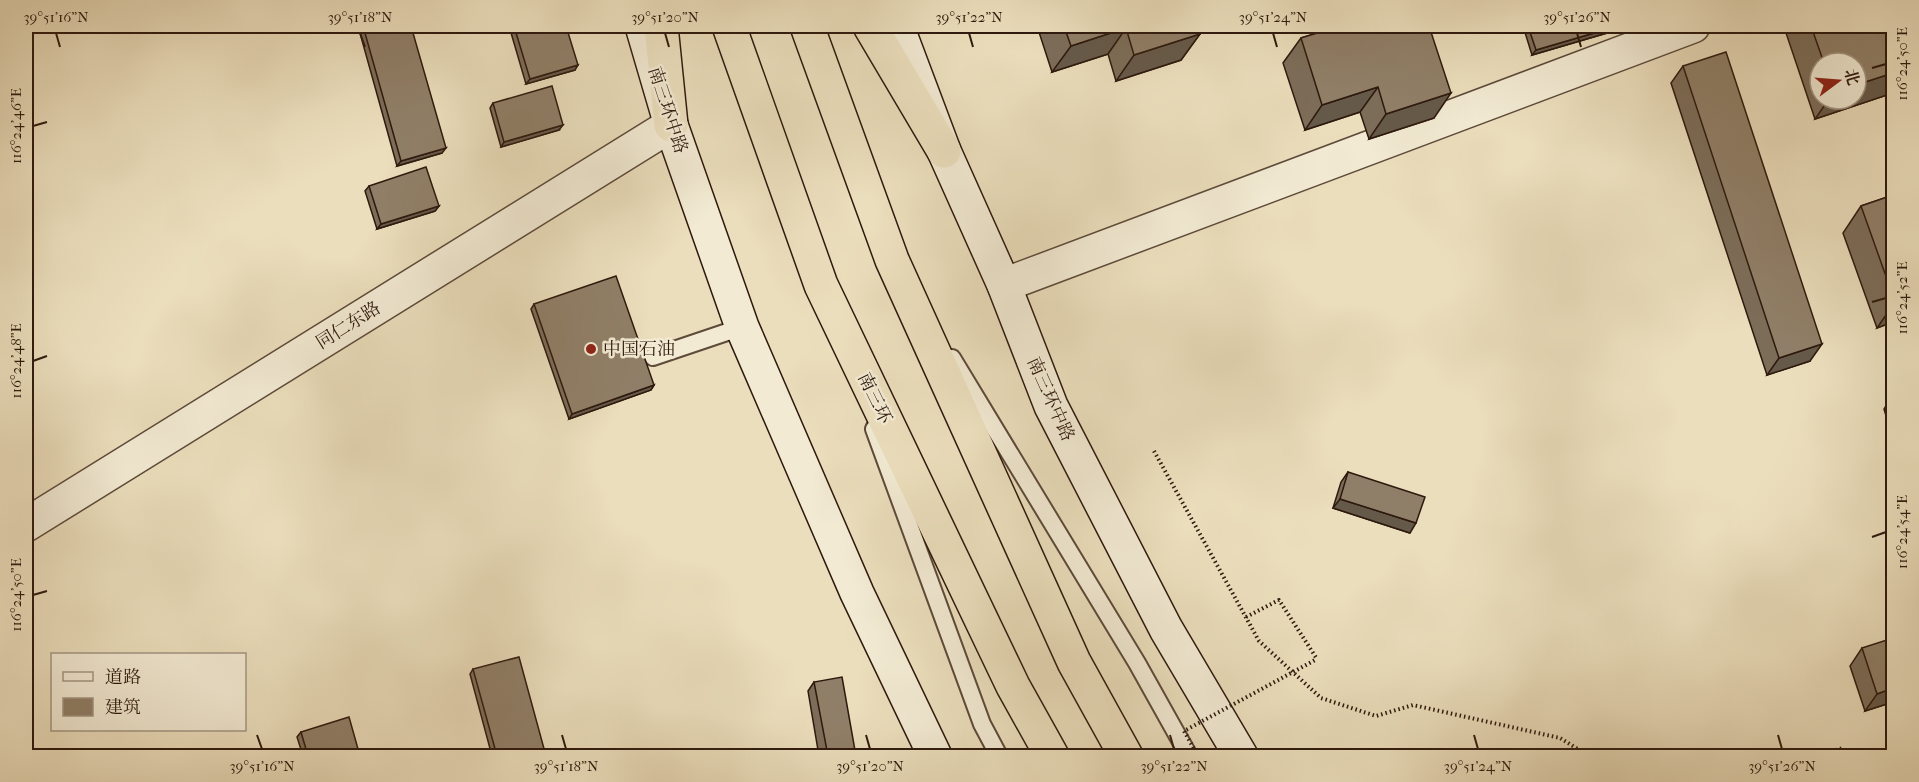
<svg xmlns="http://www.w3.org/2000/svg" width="1919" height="782" viewBox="0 0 1919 782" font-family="'IM FELL French Canon','Noto Serif SC',serif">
<rect width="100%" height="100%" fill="#ebdebc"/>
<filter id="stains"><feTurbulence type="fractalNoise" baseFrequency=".00333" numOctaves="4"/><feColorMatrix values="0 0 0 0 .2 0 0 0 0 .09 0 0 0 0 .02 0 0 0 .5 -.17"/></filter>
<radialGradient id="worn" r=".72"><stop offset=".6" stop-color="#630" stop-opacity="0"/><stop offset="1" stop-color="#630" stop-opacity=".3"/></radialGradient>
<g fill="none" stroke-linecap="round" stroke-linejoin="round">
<g stroke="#5d4a3a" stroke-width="20">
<path id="lane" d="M653,357L742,327
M952,358L1137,663L1189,756
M874,429L982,724L999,756"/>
</g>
<g stroke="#5d4a3a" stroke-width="36">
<path id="street" d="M1004,285L1693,26
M26,525L671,125"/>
</g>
<g stroke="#2e190e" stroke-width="36">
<path id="secondary" d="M642,26L671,125L742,327L857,593L935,756
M897,26L944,151L1004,285L1051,406L1166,629L1241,756"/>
</g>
<g stroke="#2e190e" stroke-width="36">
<path id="highway" d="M661,26L671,125
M729,26L821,285L1013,686L1052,756
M807,26L892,260L1074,662L1126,756
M870,26L944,151"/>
</g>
<path stroke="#2e190e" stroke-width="4" stroke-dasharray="1.5 3" stroke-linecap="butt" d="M1154,451L1259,641L1321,698L1376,716L1413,705L1560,738L1589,756
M1246,617L1279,600L1317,659
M1814,756L1843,748"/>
<use href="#lane" stroke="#f2ead3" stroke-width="16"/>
<use href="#street" stroke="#f2ead3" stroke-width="33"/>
<use href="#secondary" stroke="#f2ead3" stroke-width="33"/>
<use href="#highway" stroke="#ebdebc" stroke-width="33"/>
<path stroke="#2e190e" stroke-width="4" stroke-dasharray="1.5 3" stroke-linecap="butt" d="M1198,756L1184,731L1317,659"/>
</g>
<path fill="#7c6d59" stroke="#2e190e" stroke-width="1.5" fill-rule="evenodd" d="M358,26H411L442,153L397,166Z
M509,26H566L575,70L526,84Z
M1037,26H1197L1200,34L1181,60L1116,81L1108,54L1052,72Z
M1336,26H1429L1434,118L1369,139L1360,112L1305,130L1283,63L1301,38L1337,27Z
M1523,26H1631L1532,55Z
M1785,26H1893V93L1815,119L1784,27ZM1820,63H1856V99H1820Z
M1683,66L1810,361L1767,375L1671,83Z
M493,103L559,130L501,147L490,108Z
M369,186L439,206L435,211L377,229L365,191Z
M1893,195V322L1877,328L1843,233L1861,206Z
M534,304L654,385L651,390L569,419L531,309Z
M1893,402V439L1884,409L1887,404Z
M1348,472L1410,533L1333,508L1341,482Z
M1862,648L1893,702L1865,711L1850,666Z
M473,669L546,756H492L470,674Z
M814,682L856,756H819L808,691Z
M301,732L360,756H303L297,737Z"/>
<path fill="#655949" stroke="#2e190e" stroke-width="1.5" d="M1618,26H1631L1532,55L1536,50Z
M1126,28L1108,54L1052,72L1071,46Z
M1200,34L1181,60L1116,81L1134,55Z
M578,65L575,70L526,84L530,79Z
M1893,73V93L1815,119L1829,99H1856V85Z
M1378,87L1360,112L1305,130L1322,105Z
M1451,93L1434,118L1369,139L1386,114Z
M563,125L559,130L501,147L504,142Z
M446,148L442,153L397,166L401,161Z
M439,206L435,211L377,229L381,224Z
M1893,305V322L1877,328Z
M1822,344L1810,361L1767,375L1779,358Z
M654,385L651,390L569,419L572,414Z
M1340,499L1416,523L1410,533L1333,508Z
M1893,688V702L1865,711L1877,694Z"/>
<path fill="#907f68" stroke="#2e190e" stroke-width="1.5" d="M363,26H411L446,148L401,161Z
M514,26H566L578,65L530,79Z
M1064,26H1197L1200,34L1134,55L1126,28L1071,46Z
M1340,26H1429L1451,93L1386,114L1378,87L1322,105L1301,38Z
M1528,26H1618L1536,50Z
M1811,26H1893V73L1856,85V63H1824Z
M1726,52L1822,344L1779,358L1683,66Z
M552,86L563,125L504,142L493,103Z
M426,167L439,206L381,224L369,186Z
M1893,195V296L1861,206Z
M616,276L654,385L572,414L534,304Z
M1893,402V423L1887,404Z
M1348,472L1425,497L1416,523L1340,499Z
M1893,638V688L1877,694L1862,648Z
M519,657L546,756H497L473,669Z
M842,677L856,756H828L814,682Z
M349,717L360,756H308L301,732Z"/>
<path fill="none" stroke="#2e190e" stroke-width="2" d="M56,33L60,47M360,33L365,47M665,33L669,47M969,33L973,47M1273,33L1277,47M1577,33L1581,47M1872,68L1886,64M33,126L47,122M1872,302L1886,298M33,361L47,356M1872,537L1886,532M33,595L47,591M257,735L262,749M562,735L566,749M866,735L870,749M1170,735L1174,749M1474,735L1478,749M1778,735L1782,749"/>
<circle fill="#8f2418" stroke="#f2ead3" stroke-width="2" cx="591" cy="349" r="6"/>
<g text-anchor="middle" stroke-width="5" stroke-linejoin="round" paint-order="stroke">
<g font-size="18" fill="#2e190e" stroke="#f2ead3">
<text transform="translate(668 110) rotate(72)" y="6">南三环中路</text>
<text transform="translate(348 325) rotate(-32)" y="6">同仁东路</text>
<text transform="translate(875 398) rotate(64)" y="6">南三环</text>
<text transform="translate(1051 399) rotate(66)" y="6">南三环中路</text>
</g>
<g font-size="18" fill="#2e190e" stroke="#f2ead3" text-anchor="start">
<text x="603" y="355">中国石油</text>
</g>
</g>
<rect width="1919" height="782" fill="none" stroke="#ebdebc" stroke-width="66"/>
<rect x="51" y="653" width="195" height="78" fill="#f2ead3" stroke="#a49684" stroke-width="1.5"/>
<rect x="63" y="672" width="30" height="9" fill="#f2ead3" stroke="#a49684" stroke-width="1.5"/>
<text x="105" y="683" font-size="18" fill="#2e190e">道路</text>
<rect x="63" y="698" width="30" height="18" fill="#907f68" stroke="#a49684" stroke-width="1.5"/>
<text x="105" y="713" font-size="18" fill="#2e190e">建筑</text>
<g transform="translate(1838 81) rotate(74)"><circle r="28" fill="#f2ead3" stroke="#a49684" stroke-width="1.5"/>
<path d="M0-4.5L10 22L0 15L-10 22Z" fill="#8f2418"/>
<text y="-9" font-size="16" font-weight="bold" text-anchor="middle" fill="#2e190e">北</text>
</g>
<rect x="33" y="33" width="1853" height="716" fill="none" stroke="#2e190e" stroke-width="2"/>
<g font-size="15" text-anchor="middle" fill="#2e190e">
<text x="56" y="22">39°51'16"N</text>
<text x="360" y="22">39°51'18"N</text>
<text x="665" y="22">39°51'20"N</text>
<text x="969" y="22">39°51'22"N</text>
<text x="1273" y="22">39°51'24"N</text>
<text x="1577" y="22">39°51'26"N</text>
<text transform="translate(1902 64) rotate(-90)" y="5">116°24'50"E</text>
<text transform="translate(16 126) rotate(-90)" y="5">116°24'46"E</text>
<text transform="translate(1902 298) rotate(-90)" y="5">116°24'52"E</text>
<text transform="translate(16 361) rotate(-90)" y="5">116°24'48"E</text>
<text transform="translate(1902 532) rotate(-90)" y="5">116°24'54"E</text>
<text transform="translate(16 595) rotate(-90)" y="5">116°24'50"E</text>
<text x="262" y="771">39°51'16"N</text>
<text x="566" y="771">39°51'18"N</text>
<text x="870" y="771">39°51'20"N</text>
<text x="1174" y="771">39°51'22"N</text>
<text x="1478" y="771">39°51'24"N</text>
<text x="1782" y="771">39°51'26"N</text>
</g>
<rect width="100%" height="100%" filter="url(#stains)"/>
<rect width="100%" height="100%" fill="url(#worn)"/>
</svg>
